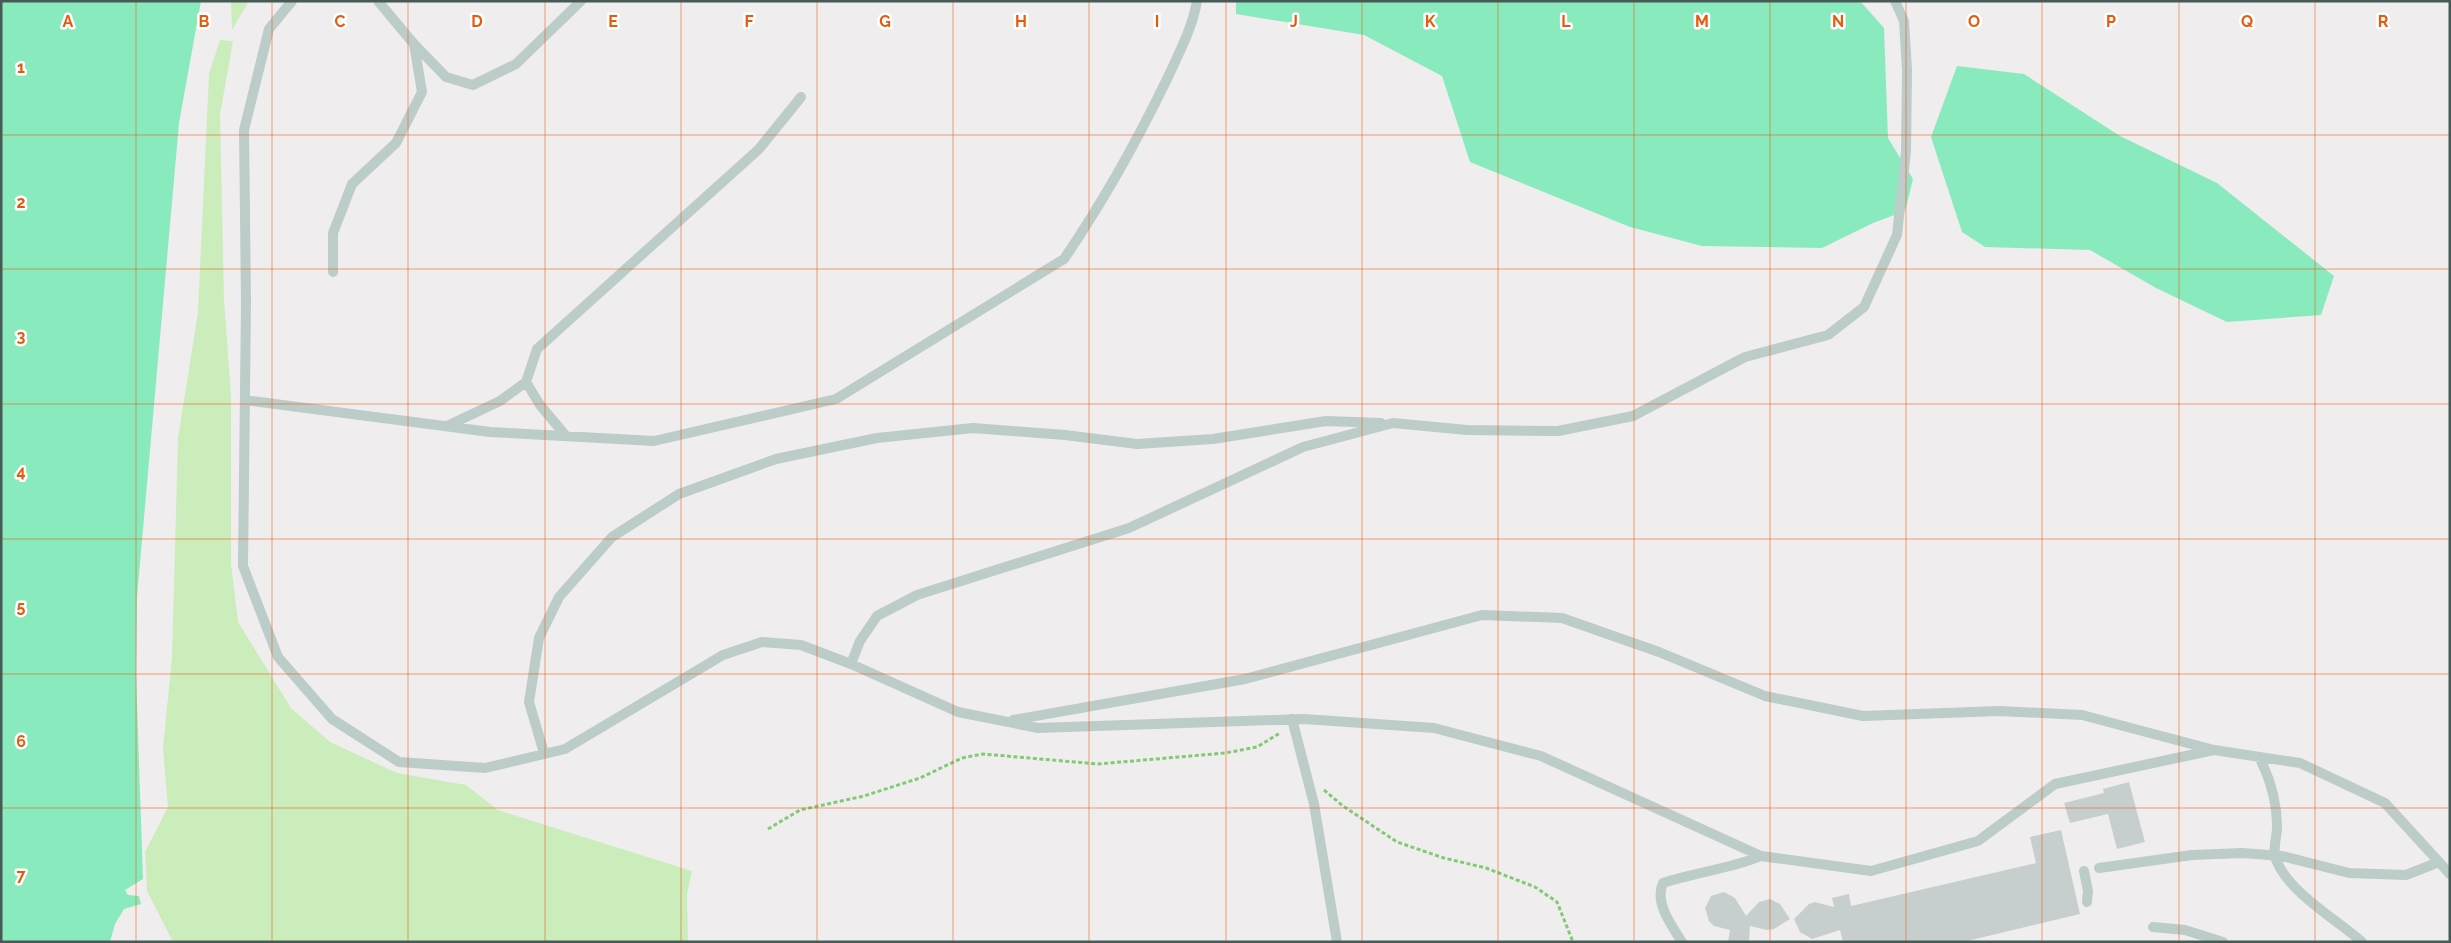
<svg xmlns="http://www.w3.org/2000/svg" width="2451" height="943" viewBox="0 0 2451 943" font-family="Raleway,sans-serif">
<rect width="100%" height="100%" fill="#f0edef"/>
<path fill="#caedbb" d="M231,1H249L232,30Z
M220,40L233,41L220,115L224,299L231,396V564L238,622L291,708L330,742L397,773L466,785L498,810L692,871L687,894L688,942H173L147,891L145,852L168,807L163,748L172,657L178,438L198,312L209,74Z"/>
<path fill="#89eabd" d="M1,1H201L179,123L137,597L136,675L143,879L125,890L128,895L139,896L141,904L124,909L115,924L110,942H1Z
M1236,1H1860L1884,28L1888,138L1913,179L1905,211L1873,223L1822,248L1702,246L1630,227L1470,162L1442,76L1364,35L1236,14Z
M1957,66L2024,74L2120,136L2217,183L2334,276L2321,315L2227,322L2156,288L2090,250L1985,247L1962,232L1931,137Z"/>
<path fill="#c7cfce" d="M2129,782L2145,842L2117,849L2108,814L2070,823L2064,803L2104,793L2103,789Z
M2061,830L2080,914L1963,942H1843L1840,930L1812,939L1800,932L1794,919L1809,904L1815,902L1834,907L1832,898L1849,894L1851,906L2036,863L2030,837Z
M1724,892L1735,898L1746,916L1759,902L1770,899L1780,904L1790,919L1774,929L1767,930L1750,926L1749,942H1728L1730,930L1714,926L1709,921L1705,908L1711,896Z"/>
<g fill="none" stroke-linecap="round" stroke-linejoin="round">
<path stroke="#82ca74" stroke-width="3" stroke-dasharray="4 2.5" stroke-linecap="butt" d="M1324,790L1343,806L1397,842L1444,858L1486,868L1535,887L1557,902L1573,942
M768,829L800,810L864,796L920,778L962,758L983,754L1098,764L1225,753L1257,747L1280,733"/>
<path stroke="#bcccc9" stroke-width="10" d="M292,1L269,29L244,130L246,303L243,566L278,657L332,719L399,762L485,768L565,749L723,655L762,642L801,645L851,664L958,712L1038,728L1304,719L1434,728L1541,756L1761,856L1871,871L1978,841L2055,784L2214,750
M414,44L446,77L473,85L516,64L581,1
M333,272V233L352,184L396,143L422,92L414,44L378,1
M245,400L490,432L654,441L836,399L1064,259C1103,202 1137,141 1167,79C1179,53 1192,29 1197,1
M447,426L500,401L526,382
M566,436L540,405L526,382L537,349L759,149L801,97
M851,664L860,641L877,616L917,595L1129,528L1303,447L1393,423L1467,430L1558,431L1633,416L1745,357L1828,335L1864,307L1897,235L1906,151L1907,70L1904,21L1895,1
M1292,719L1314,804L1337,942
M1013,720L1245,679L1482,615L1562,618L1659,652L1765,696L1863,716L1999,711L2082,715L2214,750L2300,763L2385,803L2450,874
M544,753L529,702L539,638L559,597L612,537L679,494L776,459L877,438L973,428L1065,435L1137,444L1213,439L1326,421L1381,423
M2259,757C2271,780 2277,801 2277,827C2277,836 2273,848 2275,857C2286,891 2336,919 2362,942
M2099,868L2192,855L2242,853L2282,856L2349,873L2406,875L2439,862
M2084,871L2088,891L2087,902
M2153,927L2185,930L2223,942
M1682,942C1672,926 1654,903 1663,883C1695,872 1730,869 1761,856"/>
</g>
<path fill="none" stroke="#e8590c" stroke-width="1" stroke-opacity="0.55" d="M136,1V942M272,1V942M408,1V942M545,1V942M681,1V942M817,1V942M953,1V942M1089,1V942M1226,1V942M1362,1V942M1498,1V942M1634,1V942M1770,1V942M1906,1V942M2042,1V942M2179,1V942M2315,1V942M1,135H2450M1,269H2450M1,404H2450M1,539H2450M1,674H2450M1,808H2450"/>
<g font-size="16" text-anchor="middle" font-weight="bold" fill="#e8590c" stroke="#fff" stroke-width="5" stroke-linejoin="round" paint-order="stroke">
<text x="68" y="27">A</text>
<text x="204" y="27">B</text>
<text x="340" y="27">C</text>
<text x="477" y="27">D</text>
<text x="613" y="27">E</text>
<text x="749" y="27">F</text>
<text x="885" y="27">G</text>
<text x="1021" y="27">H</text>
<text x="1157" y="27">I</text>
<text x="1294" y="27">J</text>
<text x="1430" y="27">K</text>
<text x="1566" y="27">L</text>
<text x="1702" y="27">M</text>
<text x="1838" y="27">N</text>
<text x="1974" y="27">O</text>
<text x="2111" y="27">P</text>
<text x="2247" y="27">Q</text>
<text x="2383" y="27">R</text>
<text x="21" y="73">1</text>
<text x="21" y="208">2</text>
<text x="21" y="342">3</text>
<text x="21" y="477">4</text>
<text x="21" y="612">5</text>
<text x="21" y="747">6</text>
<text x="21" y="881">7</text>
</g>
<rect width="2451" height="943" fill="none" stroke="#465a56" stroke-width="5"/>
</svg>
